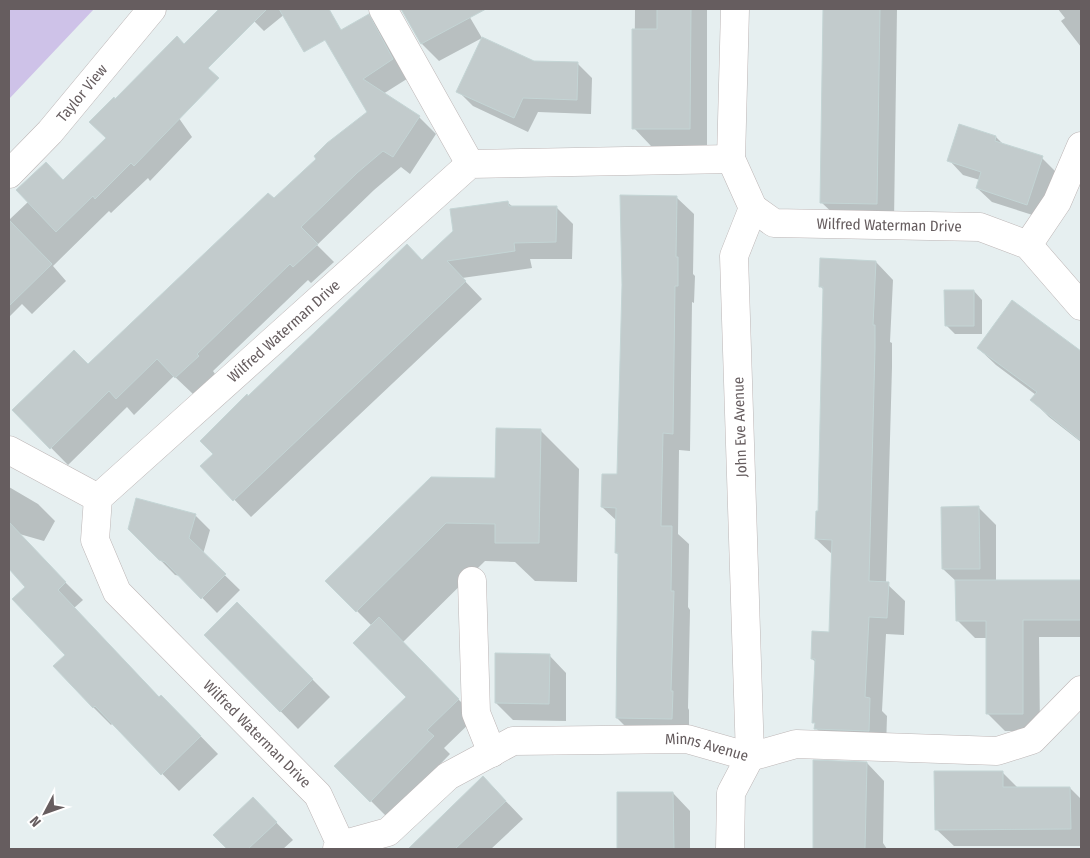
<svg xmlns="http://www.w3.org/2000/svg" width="1090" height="858" viewBox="0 0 1090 858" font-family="'Fira Sans Condensed',sans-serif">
<rect width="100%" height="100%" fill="#e6eff0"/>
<path fill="#cec2e8" d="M9,9H94L9,99Z"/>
<path fill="#0003" d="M242,9H291L264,31Z
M402,9H465L482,38L439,61L422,44Z
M635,9H707V146H651L634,128Z
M824,9H897L894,221L839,219L821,202Z
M1058,9H1081V47L1061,21L1065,18Z
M369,16L386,33L410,77L383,94L419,117L436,134L410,174L401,167L374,190L317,245L334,262L311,283L308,280L213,371L215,374L193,394L174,376L134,415L127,407L68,465L14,410L89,366L274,200L368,113L326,40Z
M534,63H577L592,78L591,114L538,112L528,132L473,106L458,91Z
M158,88L192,137L150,181L148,178L111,213L109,211L53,266L66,281L32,314L22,304L9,317V220L28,202L63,181Z
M996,137L1005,146L1042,158L1056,172L1042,218L992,202L977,188L980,180L963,175L949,160Z
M676,197L694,214L693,274L695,276L694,303L692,302L690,451L679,450L678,534L689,544L688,607L690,610L688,708L689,710V736L634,735L617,718L619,555L616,553L617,521L602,507L618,476Z
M507,202L513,207H556L573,224L572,259H530L532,268L462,278L482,299L251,517L202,466L214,454L248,397L422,262L454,231Z
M876,262L893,280L890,342L892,343V367L886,583L905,601L904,635L886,634L882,711L887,716L886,748L833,746L816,728V724L814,722L817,663L812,659L830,633L833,555L816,539L819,512L824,290L820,286Z
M974,291L982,300V334H955L946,325Z
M978,348L1075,358L1081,362V442L1049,417L1032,400L1036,395L996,365Z
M540,430L579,469L577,582L535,581L515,562L485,561L402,643L476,717L444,748L450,754L388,818L336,766L408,697L372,626L327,581L497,479Z
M9,487L38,504L55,521L44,541L9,531Z
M979,508L996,525V581H1081V637H1039L1040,731H1005L988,714L987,638H975L957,620V582L943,569Z
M195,515L210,530L203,554L240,590L217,613L181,576L175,575L129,528Z
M36,553L83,600L74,608L160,698L179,714L218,754L179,791L113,723L111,725L93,707L67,655L27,587Z
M237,604L330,697L298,729L206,635Z
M549,655L566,673V721L513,720L496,703Z
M1080,721H1081V776L1080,775Z
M867,763L884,781L883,843L887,849H814L815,799Z
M1002,772L1018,788H1070L1081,799V846H954L936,829Z
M618,793H673L690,811V849H618Z
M500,795L523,819L491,849H410L450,811Z
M270,816L293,840L283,849H228L215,835Z"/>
<path fill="#c2cbcc" stroke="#c4d5d5" d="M219,9H267L208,68L219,78L134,166L131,163L95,199L93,196L56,232L16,190L46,162L63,180L106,138L89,122L114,97L115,99L177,36L184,44Z
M279,9H329L341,30L369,14L393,59L363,79L420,116L393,157L383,151L357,173L301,227L318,244L293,267L290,264L197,354L199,356L175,378L157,359L116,399L109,391L50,449L12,410L74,350L88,364L268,193L274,198L316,159L314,156L327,143L367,112L325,40L304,52Z
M401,9H486L421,44Z
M657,9H691L690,129H632V29H657Z
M823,9H880L877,204L820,203Z
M482,37L534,61L578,62L577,100L523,98L514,118L456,92Z
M959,124L996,136L995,141L1043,156L1027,205L976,188L981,172L947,161Z
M620,195L677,196L676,257H678V286H675L673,434L663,433L661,526H672L671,591H674L671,691H673L672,719L616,718L618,553H615L616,508L601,507L602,474H617L622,285Z
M508,201L509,206H557L556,242L514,243L515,251L447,261L466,281L233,501L200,466L213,454L200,441L247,394L248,396L407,244L422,260L453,231L450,209Z
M9,220L52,264L9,306Z
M820,258L876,261L873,325H875V348L869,581L889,582L887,618L869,617L865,697L870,698L869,731L814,729L815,723H812L815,659H811L812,631L829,632L832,540L815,539L816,511H818L823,287H819Z
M944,290H974V326H945Z
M1012,300L1081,351V441L1030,400L1037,392L977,348Z
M496,428L541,429L539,543H495V524L446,523L356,612L325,581L431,477L495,478Z
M136,498L196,514L189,538L226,574L201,599L165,562L159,560L128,529Z
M979,506L980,569H942L941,507Z
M9,522L66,582L58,590L159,697L161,695L201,736L161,775L95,706L93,708L53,666L65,655L12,599L25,587L9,569Z
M955,580H1081V620H1023V714H986V621H956Z
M237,602L313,679L280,712L204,635Z
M379,617L459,699L427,730L434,736L370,802L334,766L406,697L353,643Z
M495,653L550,654L549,704L495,703Z
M813,760L867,762L865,849H813Z
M934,771H1003V787H1070L1071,829L935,830Z
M483,776L506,801L455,849H408Z
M617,792H673L674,849H617Z
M253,797L277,822L248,849H227L213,835Z"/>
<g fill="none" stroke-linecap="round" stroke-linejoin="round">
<g stroke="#bdb6b6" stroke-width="29">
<g id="minor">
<path d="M383,9L470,164"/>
<path id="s1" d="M9,174L50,132L152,9"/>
<path id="s2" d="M753,208L774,223L980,227L1028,245L1081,306"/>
<path d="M1028,245L1057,202L1081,146"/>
<path d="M9,450L98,498"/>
<path d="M472,581L476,713L492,753"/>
<path id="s3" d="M341,845L318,795L117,592L95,540L98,498L470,164L731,159"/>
<path id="s4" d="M337,849L341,845L388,832L448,776L513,741L687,739L750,757L796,744L997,751L1032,740L1081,690"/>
<path d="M730,849L731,793L750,757L734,256L753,208L731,159L735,9"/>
</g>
</g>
<use href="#minor" stroke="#fff" stroke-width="28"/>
</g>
<g text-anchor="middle" stroke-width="4" stroke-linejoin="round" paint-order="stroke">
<g font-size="15" fill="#665d5f" stroke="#fff">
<text dy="5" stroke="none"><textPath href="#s1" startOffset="109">Taylor View</textPath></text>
<text dy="5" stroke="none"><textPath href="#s2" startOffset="141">Wilfred Waterman Drive</textPath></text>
<text dy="5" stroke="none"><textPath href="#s3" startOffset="689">Wilfred Waterman Drive</textPath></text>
<text transform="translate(740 427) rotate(-92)" y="5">John Eve Avenue</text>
<text transform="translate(257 734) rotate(45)" y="5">Wilfred Waterman Drive</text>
<text dy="5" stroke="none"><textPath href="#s4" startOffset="405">Minns Avenue</textPath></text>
</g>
</g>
<rect width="1090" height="858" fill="none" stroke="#665d5f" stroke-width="20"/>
<g transform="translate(45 813) rotate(229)" stroke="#ffffff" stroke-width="4" paint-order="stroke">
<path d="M0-4L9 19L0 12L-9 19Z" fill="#665d5f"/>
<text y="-8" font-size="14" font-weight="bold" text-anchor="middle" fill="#665d5f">N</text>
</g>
</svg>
